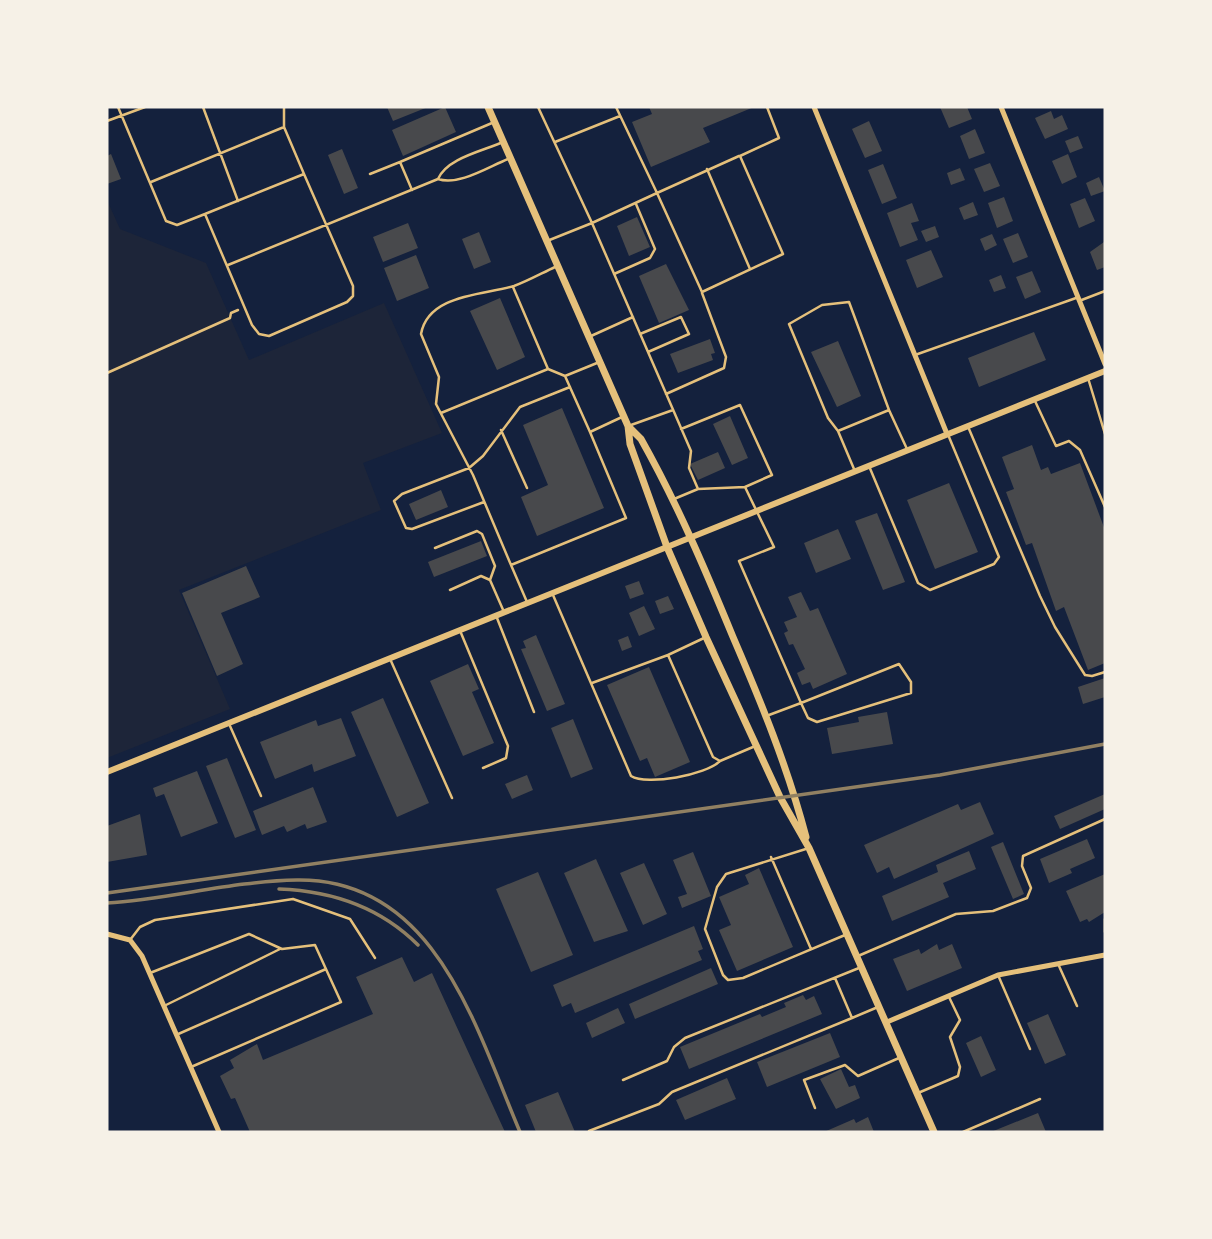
<svg xmlns="http://www.w3.org/2000/svg" width="1212" height="1239" viewBox="0 0 1212 1239" font-family="Literata,serif">
<rect width="100%" height="100%" fill="#14213d"/>
<path fill="#1d2539" d="M107,200L120,229L206,263L249,360L384,303L442,433L363,463L381,510L179,590L230,709L107,758Z"/>
<path fill="#48494c" d="M387,107H428L393,121Z
M445,107L456,132L403,156L392,130Z
M649,107H754L703,128L710,142L651,167L632,122L652,114Z
M940,107H967L972,119L949,128Z
M1051,111L1054,119L1062,115L1068,129L1045,139L1035,118Z
M869,121L882,151L865,158L852,129Z
M975,129L985,153L969,159L960,136Z
M1078,136L1083,148L1070,153L1065,141Z
M342,149L358,188L344,194L328,155Z
M111,154L121,179L107,184V156Z
M1068,154L1077,177L1062,184L1052,161Z
M990,163L1000,186L984,192L974,169Z
M883,164L897,198L882,204L868,170Z
M960,168L965,180L951,185L947,173Z
M1099,177L1105,191L1091,196L1086,183Z
M1004,197L1013,221L997,228L988,203Z
M1085,198L1095,221L1079,228L1070,204Z
M973,202L978,215L964,220L959,208Z
M912,203L919,221L911,223L918,240L900,247L887,213Z
M637,217L650,247L629,256L617,226Z
M408,223L418,248L383,262L373,237Z
M935,226L939,237L926,242L921,231Z
M479,232L491,262L474,269L462,239Z
M1018,233L1028,257L1013,263L1003,239Z
M992,234L997,245L985,251L980,239Z
M1104,242L1105,267L1097,270L1090,252Z
M931,250L943,277L917,288L906,260Z
M416,255L429,288L397,301L384,268Z
M666,264L689,310L659,323L639,276Z
M1032,271L1041,292L1025,299L1016,277Z
M1001,275L1006,288L994,292L989,280Z
M500,298L525,357L497,370L470,311Z
M1034,332L1046,360L979,387L968,358Z
M710,339L715,353L711,354L713,360L678,373L670,354Z
M838,341L861,396L837,407L811,352Z
M562,408L604,508L537,536L521,497L548,485L523,425Z
M730,416L748,458L732,465L713,424Z
M1032,445L1041,470L1048,467L1051,474L1080,463L1105,530V663L1088,670L1064,607L1056,611L1032,543L1026,545L1006,492L1014,489L1002,457Z
M718,452L725,468L698,480L690,464Z
M949,483L978,552L935,569L907,500Z
M441,490L448,507L416,520L409,504Z
M877,513L905,582L883,590L855,521Z
M838,529L851,559L816,573L804,543Z
M481,541L487,556L434,577L428,562Z
M246,566L260,597L221,613L243,664L217,676L182,593Z
M639,581L644,594L630,599L625,586Z
M801,592L810,611L818,608L847,674L813,689L810,682L802,685L797,673L805,669L793,644L789,645L784,633L788,631L784,622L797,617L788,597Z
M668,596L674,609L660,614L655,601Z
M644,606L655,629L639,636L629,613Z
M536,635L565,704L547,711L521,649L526,648L523,641Z
M628,636L632,647L622,651L618,640Z
M468,664L479,689L472,692L494,743L463,756L430,681Z
M649,667L690,762L655,777L647,758L640,761L607,685Z
M1105,678V697L1083,704L1078,687Z
M383,698L429,803L397,817L351,712Z
M887,712L893,744L832,754L827,728L859,722L858,717Z
M341,718L356,756L314,772L312,764L275,779L260,742L316,720L318,726Z
M573,719L593,769L571,778L551,728Z
M227,758L256,830L235,838L206,766Z
M197,771L218,823L181,837L164,794L156,797L153,788Z
M527,775L533,790L512,799L505,784Z
M313,787L327,822L307,829L305,824L287,832L284,826L262,835L253,811Z
M1105,794V809L1060,829L1054,816Z
M980,802L994,834L894,879L889,867L877,873L864,845L958,804L961,810Z
M140,814L147,855L107,862V826Z
M1087,839L1095,858L1070,869L1072,873L1049,883L1040,859Z
M1003,842L1024,894L1013,899L991,847Z
M969,851L976,869L943,883L949,897L892,921L882,896L938,872L936,865Z
M693,852L711,896L682,908L678,897L687,894L673,860Z
M596,859L628,931L594,942L564,873Z
M644,863L667,914L643,925L620,873Z
M759,868L793,947L737,971L719,930L731,925L719,897L749,884L745,875Z
M538,872L573,955L531,972L496,889Z
M1105,874V912L1089,922L1087,919L1080,922L1066,891Z
M694,926L703,949L698,951L702,960L575,1013L571,1003L562,1007L553,985Z
M937,944L939,950L952,944L962,968L907,991L893,959L919,949L921,954Z
M402,957L414,982L432,973L505,1132H250L235,1098L231,1099L220,1076L234,1068L230,1060L257,1044L263,1060L373,1014L356,977Z
M711,968L718,984L635,1019L629,1004Z
M803,995L806,1000L814,996L822,1014L689,1069L680,1047L760,1014L762,1017L786,1007L784,1003Z
M618,1008L625,1023L592,1038L586,1023Z
M1048,1014L1066,1055L1045,1064L1027,1023Z
M830,1033L840,1057L767,1087L757,1062Z
M981,1036L996,1070L981,1077L966,1043Z
M841,1069L849,1087L855,1085L860,1098L836,1109L820,1079Z
M727,1078L736,1099L685,1120L676,1100Z
M558,1092L575,1132H536L525,1105Z
M1038,1113L1046,1132H991Z
M868,1117L874,1132H824L854,1119L856,1123Z"/>
<g fill="none" stroke-linecap="round" stroke-linejoin="round">
<path stroke="#e5c07b" stroke-width="2.5" d="M107,373L230,318L231,313L238,310"/>
<path stroke="#e5c07b" stroke-width="2.5" d="M118,107L166,221L177,225L205,214
M203,107L238,201
M284,107V127L304,174
M538,107L592,223L657,193L702,292L783,254L740,156L779,138L767,107
M616,107L657,193L739,156
M107,121L145,107
M555,142L620,116
M707,169L750,269
M304,174L353,286V296L347,302L269,336L259,334L252,325L205,214Z
M370,174L400,162
M438,179C447,158 483,151 503,142
M151,182L284,127
M412,190L400,162L492,123
M547,241L592,223L691,451L689,468L698,489L674,499
M228,265L438,179C459,186 488,167 508,159
M614,274L650,258L655,249L636,204
M513,287L548,369L565,376
M1079,301L1105,291
M640,334L681,317L689,334L648,352
M591,336L633,317
M915,355L1076,298
M1088,378L1105,434
M666,394L724,368L726,357L702,293
M1035,401L1056,446L1069,441L1080,450L1105,507
M889,410L907,449
M441,413L548,369
M631,425L673,410
M681,429L740,405L772,475L745,487
M969,429L1040,596L1055,627L1085,675L1092,676L1105,672
M501,430L527,488
M838,431L889,410L849,302L822,305L789,324L828,418L838,431L854,469
M590,432L565,376L597,363
M869,466L918,583L930,590L994,564L999,557L949,437
M698,489L745,487L774,547L739,561L801,703L769,715
M484,502L412,529L406,528L394,501L402,494L469,468L483,456L520,407L570,387
M435,548L477,531L482,534L495,566L490,580
M511,565L473,475L436,404L439,377L421,334C428,294 484,295 514,286C528,281 542,273 555,267
M450,590L481,576L490,580L504,612
M553,595L631,776C647,786 706,775 720,761
M527,602L511,565L626,518L590,432L622,417
M497,618L534,712
M461,633L508,746L506,758L483,768
M704,638L668,655L713,757L720,761L753,747
M391,661L452,798
M899,664L911,682V693L817,722L808,718L801,703Z
M592,683L668,655
M230,726L261,796
M809,848L726,874L717,887L705,929L723,975L728,980L743,978L845,935
M771,857L811,949
M1105,919V932
M130,940L140,927L155,920L293,899L350,919L375,958
M858,956L956,914L993,911L1027,898L1031,888L1022,866L1023,856L1105,819
M1059,966L1077,1006
M150,973L249,934L282,949L315,945L341,1002L191,1067
M998,975L1030,1049
M164,1006L280,949
M852,1018L878,1007
M176,1035L326,969
M623,1080L667,1061L674,1047L685,1038L859,968
M918,1093L958,1076L960,1067L950,1037L960,1020L949,997
M815,1108L804,1080L845,1065L858,1076L899,1058
M589,1131L659,1104L672,1092L852,1018L835,978
M963,1132L1040,1099"/>
<path stroke="#e5c07b" stroke-width="5" d="M814,107L947,434
M1001,107L1105,364
M107,934L130,940L142,956L219,1132
M887,1022L998,975L1105,955"/>
<path stroke="#e5c07b" stroke-width="6" d="M107,772L1105,371"/>
<path stroke="#e5c07b" stroke-width="7" d="M488,107L628,426L630,444L667,547L706,637L780,797L809,848L934,1132
M628,426L641,439C677,503 705,569 733,637C761,702 788,768 806,837"/>
<path stroke="#918062" stroke-width="3.5" d="M279,889C333,891 380,907 418,945
M107,893L940,775L1105,744
M107,903C170,899 233,881 297,880C436,878 476,1029 520,1132"/>
</g>
<rect width="1212" height="1239" fill="none" stroke="#f6f1e7" stroke-width="217"/>
</svg>
